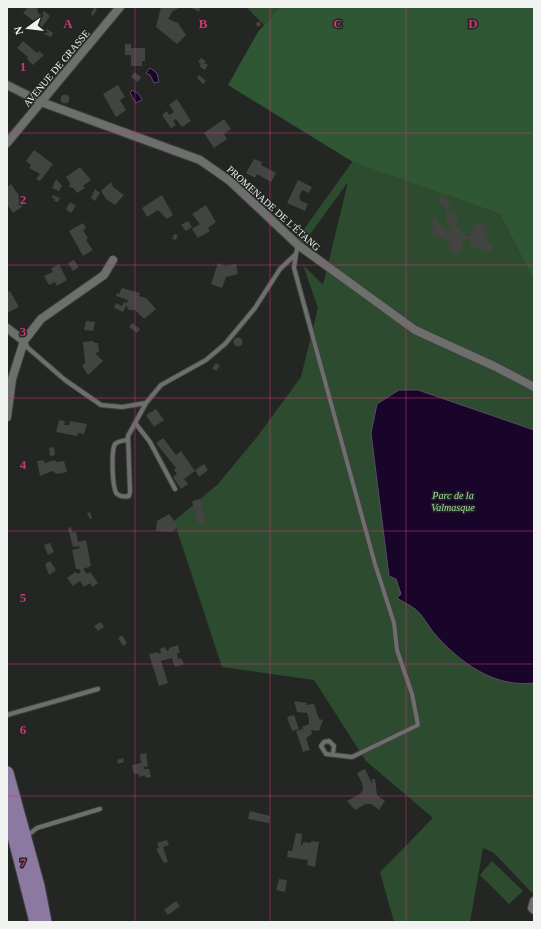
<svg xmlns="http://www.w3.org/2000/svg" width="541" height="929" viewBox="0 0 541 929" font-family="Georgia,serif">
<rect width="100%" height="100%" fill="#232623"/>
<path fill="#2d4c2f" d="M250,7H534L360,164L500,214L534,281V430L418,390L534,441V895L494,853L483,848L470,922H394L380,872L433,818L366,761L314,680L222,667L174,521L218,484L257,437L301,377L318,308L303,265L323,285L348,182L303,244L297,239L360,151L341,67L258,32L278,9L264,25L248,9Z
M492,861L523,891L509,904L480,875Z"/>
<path fill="#305734" d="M281,7H534V281L500,214L353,162L228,85L258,32Z"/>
<path fill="#190529" stroke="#5a4c65" d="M150,68L157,73L159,82L154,83L150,75L146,73Z
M132,90L139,94L142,100L136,103L130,93Z
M399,390H418L534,430V683C494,688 459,662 434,633C428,626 423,615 415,609C410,605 403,602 397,598L401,594L396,579L389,576L371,433L377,404Z"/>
<path fill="#414441" d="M28,7H37L38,13L41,15L44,11L50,16L42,27L23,13Z
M94,7L97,9L93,16L91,14Z
M161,7H181L173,11L168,19L178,23L186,35L177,44L156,27Z
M190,7H200L199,12Z
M260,21L261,25L257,27L256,23Z
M15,27L18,28L16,34L13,33Z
M47,29L53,33L51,37L44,34Z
M23,41L37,53L39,51L44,55L33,65L27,59L28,57L17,48Z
M125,44H131V48H145V61H142V66H131V55H125Z
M201,58L206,61L204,63L208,65L205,70L199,66L201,64L198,62Z
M134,72L141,77L138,82L131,77Z
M199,75L206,81L203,84L197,78Z
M118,85L125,97L120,100L126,110L116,117L103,94Z
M60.5 99a4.5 4.5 0 1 1 9 0a4.5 4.5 0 1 1-9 0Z
M177,99L191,121L182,127L176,119L173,121L176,125L171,128L162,115L167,111L169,115L174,112L169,105Z
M224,119L231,129L224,134L227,139L214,148L204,133Z
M34,150L53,164L40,181L36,179L40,174L29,168L31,165L26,161Z
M254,159L262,162L261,165L276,173L271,182L257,174L255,178L246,173Z
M80,167L91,180L83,186L85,188L77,193L73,188L69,187L70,183L66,177Z
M56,179L62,186L59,191L52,188Z
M298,180L312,187L309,193L302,190L299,197L301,201L308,204L305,211L287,203Z
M111,182L113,187L124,195L115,205L106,199L101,191Z
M11,184L20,197L18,198L23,206L13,213L7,204V187Z
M95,189L100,193L95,201L91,198Z
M53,195L60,198L58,202L54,201L55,199L52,198Z
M162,195L173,215L167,219L158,210L147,217L142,208Z
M443,195L452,205L446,210L437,200Z
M70,202L76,206L71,213L66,209Z
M206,205L216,222L208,228L210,231L198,238L192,229L200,224L192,214Z
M446,210L454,212L459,221L455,227L462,229L461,232L465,236H470L471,234L469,232L473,230L477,222H480L485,226L489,236L485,238L486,240L494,246L490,253L484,250L480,251L479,247L472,248L469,239L462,241L464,243L460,254L449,251L450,245L443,238L432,236L434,230L432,229L433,225H431L433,217L439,219L438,223L441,224V227L452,230L447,222Z
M188,221L192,227L186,231L181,225Z
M83,223L86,228L83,230L88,238L86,240L93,250L83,256L69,231Z
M174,234L178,235L176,240L172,239Z
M74,260L79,267L73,271L68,263Z
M218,263L225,266L236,264L238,274L226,277L222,288L211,284Z
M59,264L67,280L57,286L55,282L49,285L44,276L53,272L51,269Z
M122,288L140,293L139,296L146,298L156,309L144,319L135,310H129L126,306L123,312L114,308L116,303L122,306L124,302L127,303L128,300L116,296L117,293L119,294Z
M10,291L19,307L7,313V292Z
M86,321L95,322L93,331L84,330Z
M132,323L140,329L137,333L129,327Z
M233.5 342a4.5 4.5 0 1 1 9 0a4.5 4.5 0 1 1-9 0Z
M94,341V343H98L99,352L95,353L103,361L88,375L82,366L85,363L83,342Z
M216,363L220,366L216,371L212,368Z
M156,409L164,420L154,427L146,415Z
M59,420L65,421L64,425H69L70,421L87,424L84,434L78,433L77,436L56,432Z
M163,438L176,455L181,451L195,471L184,479L188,484L181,489L173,477L177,474L174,470L176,468L156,443Z
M54,447L55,455L50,456L49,448Z
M44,460V463L55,460L56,462L64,461L67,472L57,474L52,471L40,476L37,461Z
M204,464L208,470L199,477L195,470Z
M200,499L206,523L198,525L192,501Z
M90,512L92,518L90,519L87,513Z
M169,514L179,527L171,532L156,531L157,521Z
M71,527L72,532H76L78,542L86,540L91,566L83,569L87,574L90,572L98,583L92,587L90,583L84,587L80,581L73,586L67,578L75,572L78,574L81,572L79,569H76L72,550L80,548L79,546L73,547L68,528Z
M50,543L54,552L48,555L44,545Z
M50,561L56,570L49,575L45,564Z
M101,622L104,627L98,631L94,626Z
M122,635L127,643L123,646L118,638Z
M178,645L180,653H177L178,659L181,658L184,664L175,667L172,658L161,661L168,683L159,686L149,654L158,652L159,654L161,653L160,649L165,647L167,651L169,650V648Z
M294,701L307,703L306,705L314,704L319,719L323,720L319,731L311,730L312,734L306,738L310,750L303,752L296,731L303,729L302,727L309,724V720L307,713L297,712Z
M294,715L299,729L292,731L287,717Z
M146,753L148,766L144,767V769H149L151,777L146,778L145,775L139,777V774H134L132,765L141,763L140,754Z
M123,758L124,762L118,764L117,760Z
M365,769L372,784V779H375L377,795L385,801L379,810L371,804H366L355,810L347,801L360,794L363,790L362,783L357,773Z
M250,811L270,816L269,823L248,819Z
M296,833L302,834L301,845H303V842L311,843V841L319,842L315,867L307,865L308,860L287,857L288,851H292Z
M167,840L169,845L163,847L168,862L164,863L156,849L159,848L157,843Z
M279,879L287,880L285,892L276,890Z
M176,901L180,906L168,915L164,910Z"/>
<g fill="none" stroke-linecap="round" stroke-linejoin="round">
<g stroke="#3f413f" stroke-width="6">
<path id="lane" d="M296,254L294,268L375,564L394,623L397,650L412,694L418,725L352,757L326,754L321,746L324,742L329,741L334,746L333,753
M24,341L28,348L65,380L101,405L122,407L146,403L161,385L206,360L225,344L255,308L280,269L296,254L298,245
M136,424L150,442L175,489
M127,440C123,441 118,441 115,444C111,451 112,488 117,494C121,497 125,497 129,496L130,492L128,436L146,403
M7,715L98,689
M27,836L37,828L100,809"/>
</g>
<g stroke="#3f413f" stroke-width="10">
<path id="street" d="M7,85L41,102L200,160L230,181L298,245L415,330L496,367L534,387
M7,143L120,7
M7,328L24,341
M7,417L12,379L24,341L41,319L104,275L113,260
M534,901L532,908L534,910"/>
</g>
<g stroke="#3f413f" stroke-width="15">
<path id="primary" d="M7,773L38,886L45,922
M7,809L36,922"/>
</g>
<use href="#lane" stroke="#6d6f6d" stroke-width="4"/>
<use href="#street" stroke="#6d6f6d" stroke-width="8"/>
<use href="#primary" stroke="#8c79a1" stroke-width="13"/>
</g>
<path fill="none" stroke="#c93972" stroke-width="1" stroke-opacity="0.55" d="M135,7V922M270,7V922M406,7V922M7,133H534M7,265H534M7,398H534M7,531H534M7,664H534M7,796H534"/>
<g text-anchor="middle" stroke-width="3" stroke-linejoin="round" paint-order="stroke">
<g font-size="10" fill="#f1f3f1" stroke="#232623">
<text transform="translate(56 68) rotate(-50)" y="4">AVENUE DE GRASSE</text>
<text transform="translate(274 208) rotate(42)" y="4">PROMENADE DE L'ÉTANG</text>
</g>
<g font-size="10" font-style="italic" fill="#9fdea4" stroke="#232623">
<text x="453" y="499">Parc de la<tspan x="453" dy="12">Valmasque</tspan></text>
</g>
</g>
<g font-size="13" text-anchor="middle" font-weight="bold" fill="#c93972" stroke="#232623" stroke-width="3" stroke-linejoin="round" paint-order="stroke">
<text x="68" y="28">A</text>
<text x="203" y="28">B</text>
<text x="338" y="28">C</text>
<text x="473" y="28">D</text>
<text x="23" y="71">1</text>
<text x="23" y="204">2</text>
<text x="23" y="336">3</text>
<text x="23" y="469">4</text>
<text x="23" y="602">5</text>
<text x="23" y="734">6</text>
<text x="23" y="867">7</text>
</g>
<rect width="541" height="929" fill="none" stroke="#f1f3f1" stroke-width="16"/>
<g transform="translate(28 28) rotate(255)" stroke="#232623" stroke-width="3" paint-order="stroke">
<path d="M0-3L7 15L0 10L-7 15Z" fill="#f1f3f1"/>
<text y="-6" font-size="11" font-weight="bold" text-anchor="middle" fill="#f1f3f1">N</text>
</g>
</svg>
